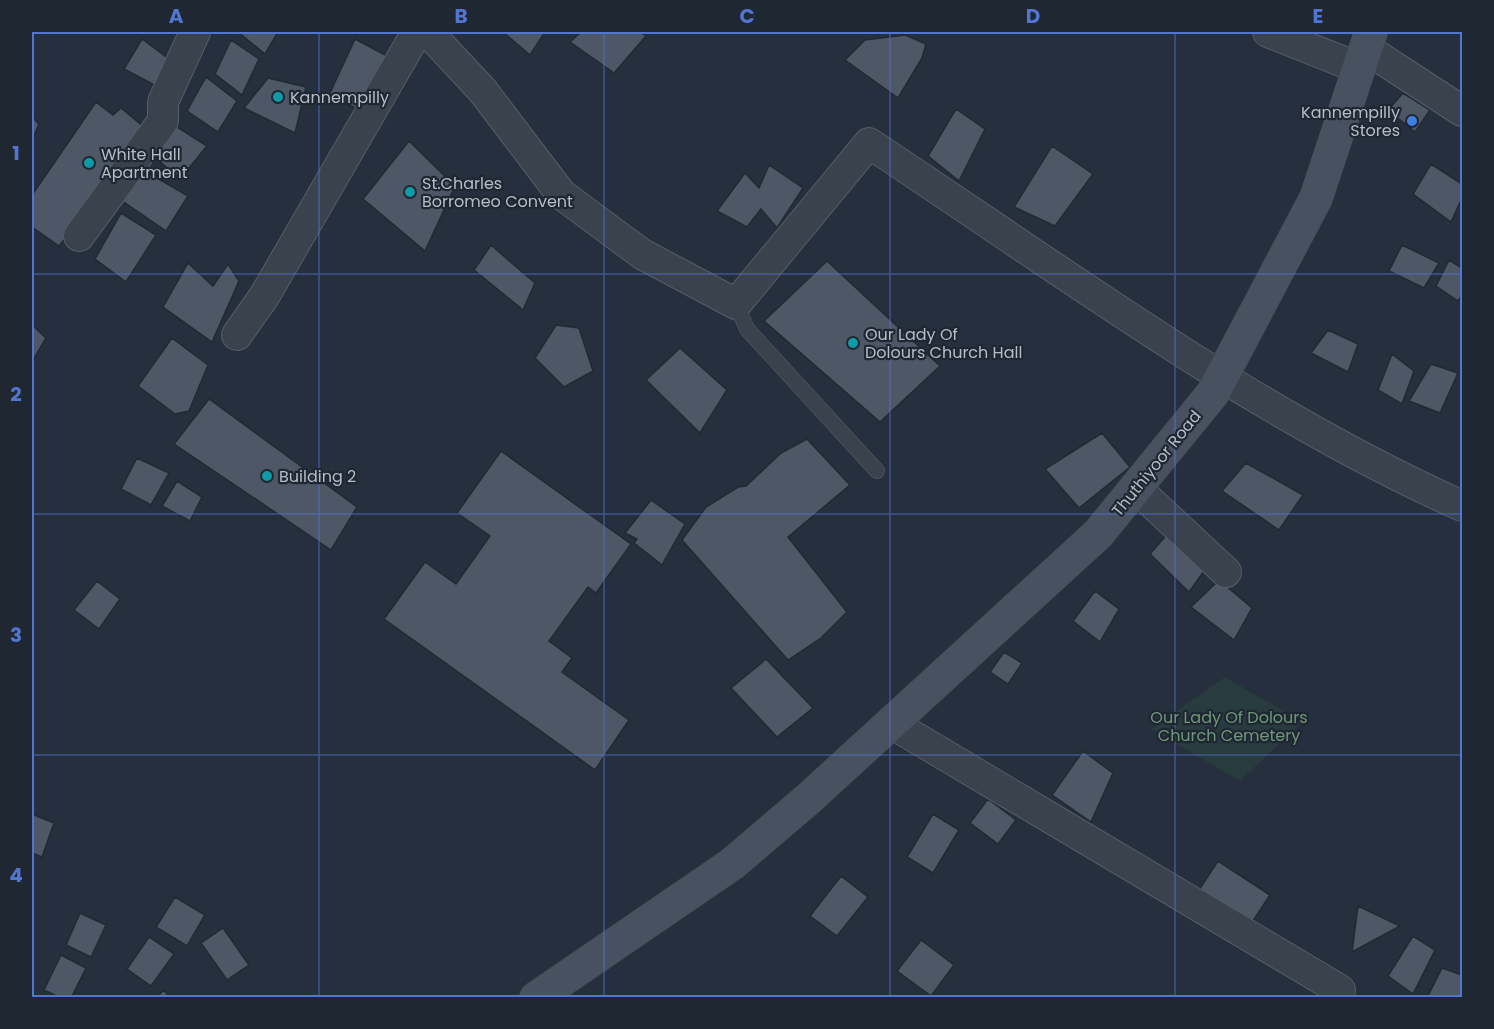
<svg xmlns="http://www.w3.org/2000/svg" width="1494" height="1029" viewBox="0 0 1494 1029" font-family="Poppins,sans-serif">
<rect width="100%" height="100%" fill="#262f3d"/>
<path fill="#283b3e" d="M1225,677L1302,722L1240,781L1151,729Z"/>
<path fill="#4d5766" stroke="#212934" stroke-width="1.5" d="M238,32H278L265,54Z
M503,32H545L530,55Z
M581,32H640L646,36L614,73L570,42Z
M905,35L926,44L922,58L898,98L845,60L865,40Z
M142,39L173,62L160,88L124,69Z
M355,39L389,57L361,111L329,95Z
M231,40L259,59L242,95L215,74Z
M206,77L237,101L218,132L187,111Z
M268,78L306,87L295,133L244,108Z
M1403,93L1430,110L1415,132L1388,110Z
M96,102L113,115L121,108L150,132L59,246L32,227V195Z
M956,109L985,129L959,181L928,156Z
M32,117L39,124L32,140Z
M174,125L207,146L180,179L157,159Z
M409,141L455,186L425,251L363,199Z
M1052,146L1093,174L1055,226L1014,207Z
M1431,164L1462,184V198L1451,222L1413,194Z
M769,165L803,188L777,228L761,209L747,227L717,211L745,173L759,188Z
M140,168L188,196L166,231L121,200Z
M121,213L156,235L126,282L95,259Z
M491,245L535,283L523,310L474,270Z
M1402,245L1439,263L1424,288L1389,271Z
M1449,260L1462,268V295L1458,301L1436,286Z
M827,261L940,366L880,422L764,321Z
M188,263L213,286L228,264L239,281L212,342L163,307Z
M32,325L46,338L32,362Z
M556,325L579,328L593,371L564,387L535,358Z
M1328,330L1358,344L1348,372L1311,353Z
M172,338L208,365L189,411L175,414L138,386Z
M680,348L727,390L700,433L646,380Z
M1392,354L1414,371L1402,404L1378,390Z
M1431,364L1458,373L1440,413L1409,401Z
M209,399L357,507L331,550L174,444Z
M1102,433L1130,467L1079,508L1045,469Z
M807,439L850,485L788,537L847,612L821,638L788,660L682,540L706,507L738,487L746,486L781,453Z
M501,451L631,544L596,593L588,587L549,641L572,658L562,672L629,720L595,770L384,619L425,562L456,584L490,536L457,513Z
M137,458L169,473L151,505L121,489Z
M1246,463L1303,495L1279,530L1222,491Z
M177,481L202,497L190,521L162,506Z
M651,500L685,524L662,565L634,543L637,539L625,533Z
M1170,531L1209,564L1189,592L1150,554Z
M1219,580L1252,608L1234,640L1191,607Z
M97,581L120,599L99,629L74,610Z
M1095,591L1119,609L1100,642L1073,621Z
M1004,652L1022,663L1008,684L990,672Z
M766,659L813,708L777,737L731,688Z
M1083,751L1113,773L1091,822L1052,795Z
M988,799L1016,820L998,844L970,823Z
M32,814L54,823L42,857L32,853Z
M933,814L959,830L933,873L907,857Z
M1218,861L1270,895L1249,927L1197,893Z
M841,876L868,897L837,936L810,916Z
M175,897L205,915L187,946L156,927Z
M1358,906L1400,926L1352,952Z
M80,913L106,925L91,957L66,945Z
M223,928L249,965L227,980L201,943Z
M1413,936L1435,950L1413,994L1388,976Z
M149,937L174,954L151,986L127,969Z
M921,940L954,965L931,996L897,971Z
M61,955L86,968L71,998H61L44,990Z
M1442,968L1462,975V998H1427Z
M164,990L170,998H156Z"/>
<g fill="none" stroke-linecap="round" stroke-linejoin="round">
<g stroke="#555d68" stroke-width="16">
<path id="service" d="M736,304L747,329L877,471"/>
</g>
<g stroke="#555d68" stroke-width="32">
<path id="minor" d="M428,32L483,91L561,194L642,254L736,304L869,143C1061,270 1252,412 1462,506
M1268,32L1359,68
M1365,48L1462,111
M79,236L163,121V102L195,32
M237,335L265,295L417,32
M1136,488L1226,572
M891,723L1340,990"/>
</g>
<g stroke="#434b56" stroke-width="34">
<path id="secondary" d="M536,998L732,864L807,800L1098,534L1213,393L1222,376L1316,198L1371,32"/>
</g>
<use href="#service" stroke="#3a424d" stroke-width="15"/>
<use href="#minor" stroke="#3a424d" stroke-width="30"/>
<use href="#secondary" stroke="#485160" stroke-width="33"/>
</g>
<path fill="none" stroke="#5375d2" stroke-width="1.5" stroke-opacity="0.55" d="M319,32V998M604,32V998M890,32V998M1175,32V998M32,274H1462M32,514H1462M32,755H1462"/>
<g fill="#0f9aa8" stroke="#1f2732" stroke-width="2">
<circle cx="278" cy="97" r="6"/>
<circle cx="89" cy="163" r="6"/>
<circle cx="410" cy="192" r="6"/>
<circle cx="853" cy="343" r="6"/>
<circle cx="267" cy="476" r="6"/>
</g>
<circle fill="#3f7fe0" stroke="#1f2732" stroke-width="2" cx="1412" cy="121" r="6"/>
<g text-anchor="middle" stroke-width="4.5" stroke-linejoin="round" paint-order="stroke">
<g font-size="16" fill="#b6bdc8" stroke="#1f2732" text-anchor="start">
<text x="290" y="103">Kannempilly</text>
<text x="1400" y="118" text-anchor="end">Kannempilly<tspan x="1400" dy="18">Stores</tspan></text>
<text x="101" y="160">White Hall<tspan x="101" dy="18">Apartment</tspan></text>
<text x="422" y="189">St.Charles<tspan x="422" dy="18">Borromeo Convent</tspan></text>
<text x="865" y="340">Our Lady Of<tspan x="865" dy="18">Dolours Church Hall</tspan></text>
<text x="279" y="482">Building 2</text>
</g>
<g font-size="16" fill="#b6bdc8" stroke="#1f2732">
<text transform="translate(1156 463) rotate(-51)" y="6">Thuthiyoor Road</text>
</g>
<g font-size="16" fill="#6f9779" stroke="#1f2732">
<text x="1229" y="723">Our Lady Of Dolours<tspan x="1229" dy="18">Church Cemetery</tspan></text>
</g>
</g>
<rect width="1494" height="1029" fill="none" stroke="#1f2732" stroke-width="66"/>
<rect x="33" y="33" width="1428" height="963" fill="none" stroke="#5375d2" stroke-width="2"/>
<g font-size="20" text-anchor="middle" font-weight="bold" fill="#5375d2">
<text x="176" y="23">A</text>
<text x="461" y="23">B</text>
<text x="747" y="23">C</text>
<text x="1033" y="23">D</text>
<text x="1318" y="23">E</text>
<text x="16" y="160">1</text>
<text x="16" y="401">2</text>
<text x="16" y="642">3</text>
<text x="16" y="882">4</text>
</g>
</svg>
